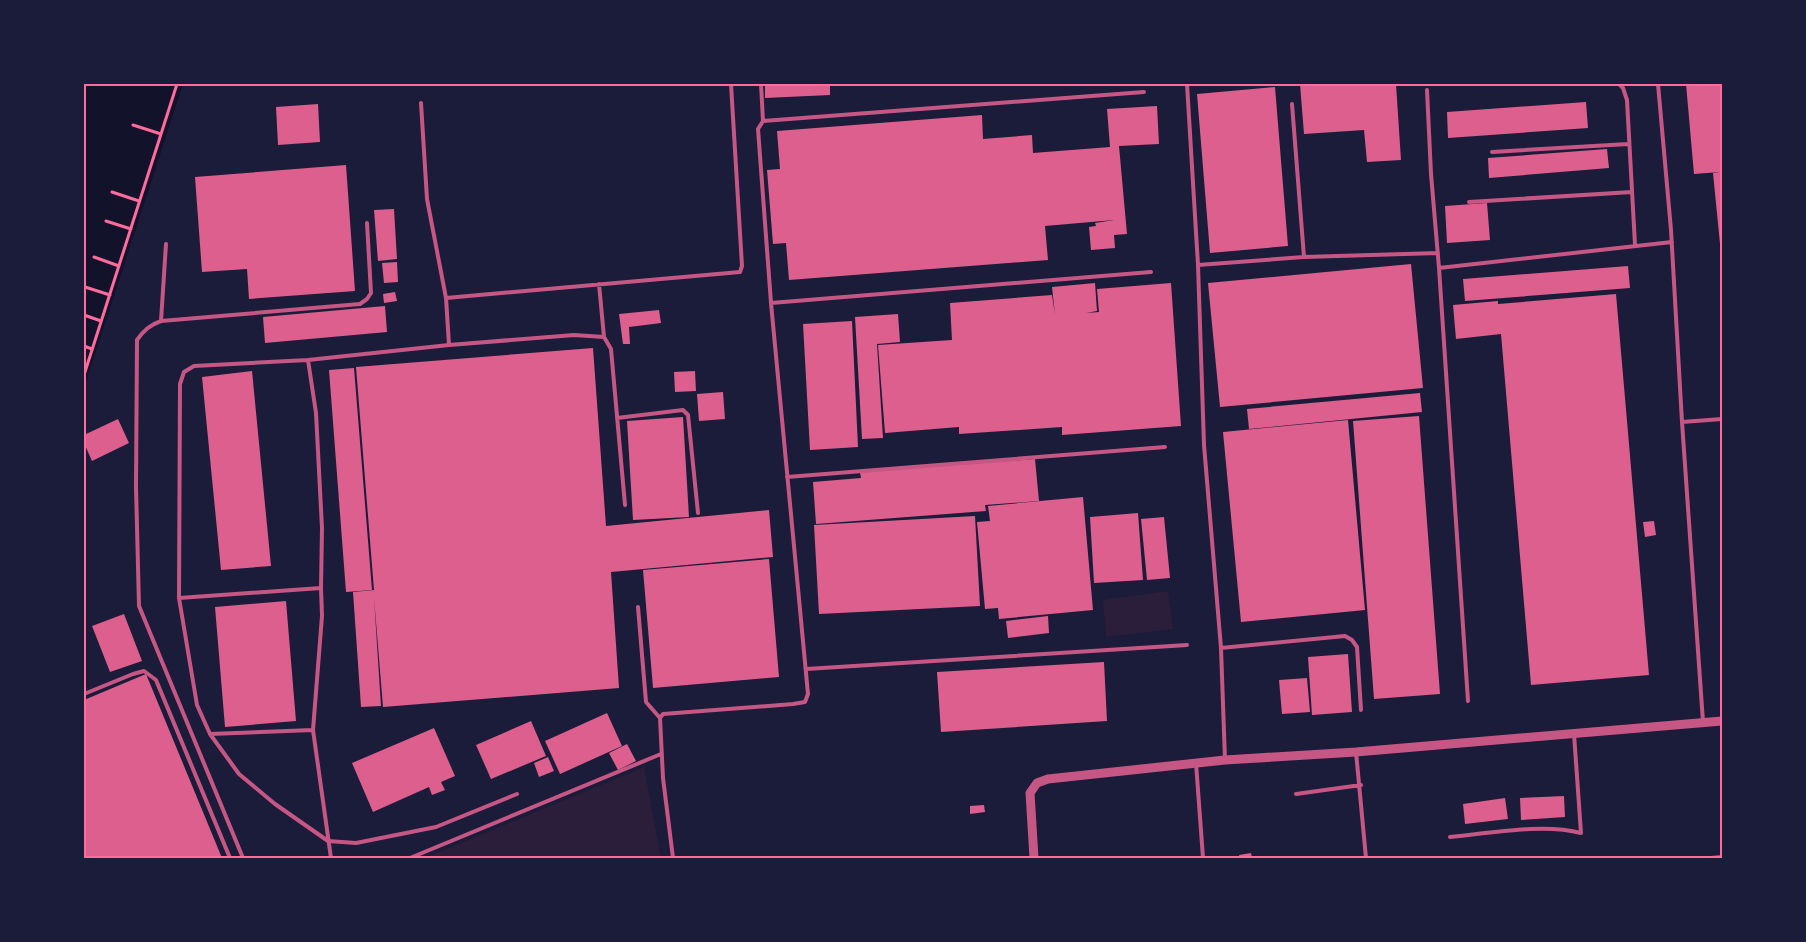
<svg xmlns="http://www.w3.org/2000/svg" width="1806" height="942" viewBox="0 0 1806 942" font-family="'Public Sans',sans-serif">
<rect width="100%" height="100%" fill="#1b1b3a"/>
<path fill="#2a1e3b" d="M1168,591L1173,629L1106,637L1103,600Z
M644,767L661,858H425Z"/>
<path fill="#12122b" d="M84,84H183L86,382L84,383Z"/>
<path fill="#dd5f8e" d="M765,84H830V95L765,98Z
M1300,84H1396L1401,160L1367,162L1364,130L1304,134Z
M1686,84H1722V254H1721L1713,173L1720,172L1694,174Z
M1275,87L1288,246L1210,253L1197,94Z
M1586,102L1588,128L1448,138L1447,112Z
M318,104L320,142L278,145L276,107Z
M1157,106L1159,144L1119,146L1127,234L1114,235L1115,248L1091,250L1089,227L1096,226L1095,223L1114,220L1045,226L1048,260L789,280L786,243L773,244L767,170L780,169L777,131L982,115L983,139L1032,135L1033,153L1110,147L1107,109Z
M1607,149L1609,168L1489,178L1488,158Z
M346,165L355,291L249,299L247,269L202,272L195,177Z
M1487,203L1490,240L1447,243L1445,206Z
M394,209L397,259L378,261L374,210Z
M397,262L398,282L384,283L382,263Z
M1411,264L1423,388L1220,407L1208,283Z
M1628,266L1630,288L1465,301L1463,279Z
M1095,283L1097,311L1086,313L1099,312L1097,289L1171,283L1181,426L1062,435V427L959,434V427L885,433L878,345L952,340L950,303L1052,295L1055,315L1052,287Z
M395,292L397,301L384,303L383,294Z
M1616,294L1649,675L1531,685L1501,334L1456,339L1453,305L1498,301V304Z
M385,306L387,332L265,343L263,317Z
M659,310L661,323L629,327L630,344H623L619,314Z
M898,314L900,342L877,344L883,438L862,439L855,317Z
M852,321L858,447L810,450L803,324Z
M593,348L606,526L769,510L773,557L611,572L619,688L383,707L374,598L381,706L361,707L353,592L374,590L356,367Z
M354,368L372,590L346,592L329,370Z
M252,371L271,566L221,570L202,377Z
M695,371L696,391L675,392L674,372Z
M723,392L725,419L699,421L697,394Z
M1420,393L1422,412L1249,429L1247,409Z
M1419,416L1440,694L1374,699L1353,421Z
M683,417L689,517L633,520L627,421Z
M118,419L129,443L92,461L84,443V435Z
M1348,420L1365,610L1241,622L1223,432Z
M1035,459L1039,501L985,505L986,511L816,524L813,482L861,478L860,472Z
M1083,497L1093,610L999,619L998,608L985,609L977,522L990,521L988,506Z
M1138,513L1143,580L1094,583L1090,517Z
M975,516L980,606L819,614L814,525Z
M1164,517L1170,578L1147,580L1141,519Z
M1654,521L1656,535L1645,537L1643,522Z
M769,559L779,677L653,688L643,570Z
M286,601L296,721L225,727L215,607Z
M124,614L142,661L110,672L92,626Z
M1048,616L1049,633L1008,638L1006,621Z
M1348,654L1352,712L1312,715L1308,657Z
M1104,662L1107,721L941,732L937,672Z
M146,674L222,858H84V700Z
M1307,678L1310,712L1282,714L1279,680Z
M607,713L622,746L560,774L545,741Z
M531,721L546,756L491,779L476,745Z
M434,728L455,776L441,782L445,790L432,795L429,787L373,812L352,763Z
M627,744L636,761L618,770L609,753Z
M548,757L554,771L539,777L534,763Z
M1564,796L1565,817L1521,820L1520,798Z
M1505,798L1508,819L1465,824L1463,804Z
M984,805L985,812L970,814V806Z
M1251,853L1252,858H1240L1239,855Z"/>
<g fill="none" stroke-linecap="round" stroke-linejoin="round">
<path stroke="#ff6b9d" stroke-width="3" d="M133,125L161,134
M112,192L139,201
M106,221L131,229
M94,257L119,266
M85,287L110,295
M84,315L101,321
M84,346L92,349
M84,375L177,84"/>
<path stroke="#c65784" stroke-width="4" d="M1187,84L1198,265L1204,445L1221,648L1225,760
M1517,84H1522
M1619,84L1623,88L1627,100L1635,245
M1658,84L1671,230L1682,422L1703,722
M1427,90L1431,174L1439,268L1468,701
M421,103L427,199L446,298L449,345
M1292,104L1304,257
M763,121L1144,92
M1492,152L1628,144
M1469,202L1632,192
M1198,265L1304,257L1438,253
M1439,268L1672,242
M599,284L604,337
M446,298L740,272L742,266L731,84
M771,303L1151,272
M161,321L166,244
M308,360L316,413L322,528L321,588L322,616L313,730L331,858
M617,418L683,410L688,415L698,513
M1682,422L1722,419
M787,477L1165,447
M179,598L321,588
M638,607L646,702L660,718
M1221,648L1345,636L1352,640L1357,647L1361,710
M806,669L1187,645
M84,694L133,674L144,671L156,680L230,858
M313,730L210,734L239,774L275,804L328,841L356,843L436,827L517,794
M210,734L197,705L179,598L180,384L184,372L194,366L308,360L449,345L574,335L604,337L611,349L625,505
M1356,752L1366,858
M1196,763L1203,858
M1296,794L1361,785
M1450,837C1490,833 1544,823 1581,833L1574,734
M243,858L139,606L136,487L137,340C144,330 150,325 161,321L360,304L367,299L371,293L367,223
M410,858L661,754
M673,858L663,778L660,718L663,714L793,704L805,702L808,694L771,303L758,129L763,121L761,84
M1711,858L1722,857"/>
<path stroke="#c65784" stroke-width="9" d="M1034,858L1030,793L1037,783L1048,779L1225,760L1356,752L1722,721"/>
</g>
<rect width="1806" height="942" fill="none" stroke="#1b1b3a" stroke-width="170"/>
<rect x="85" y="85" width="1636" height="772" fill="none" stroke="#ff6b9d" stroke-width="2"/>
</svg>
